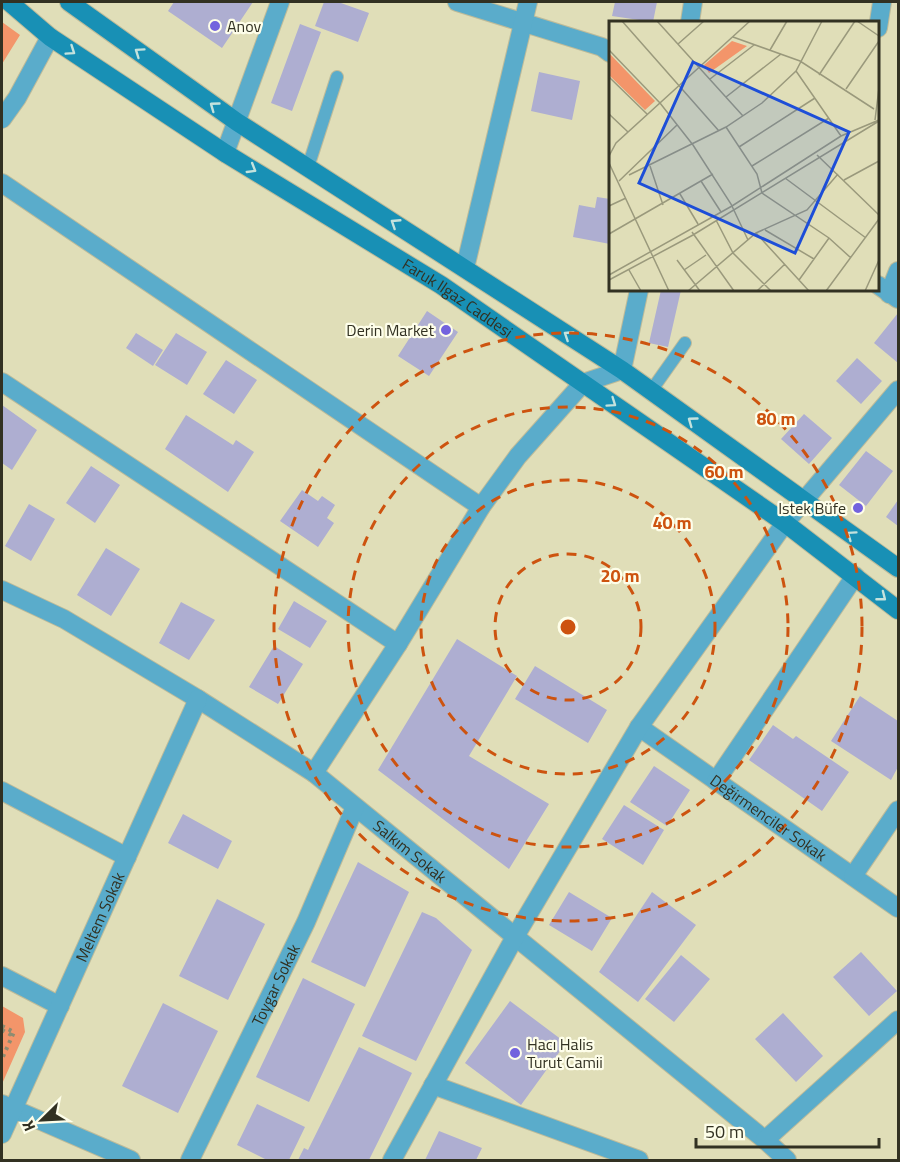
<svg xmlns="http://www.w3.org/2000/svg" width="900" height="1162" viewBox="0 0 900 1162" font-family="'Titillium Web',sans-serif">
<rect width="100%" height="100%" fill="#e0deb8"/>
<path fill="#f3956a" d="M2,22L20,35L2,64Z
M2,1006L23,1018L25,1032L2,1084Z"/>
<path fill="#aeaed1" d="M174,2H253L222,48L168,11Z
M324,2H338L369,13L358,42L315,26Z
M615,2H657L653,22L612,16Z
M300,24L321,32L292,111L271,103Z
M539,72L580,81L572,120L531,111Z
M597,197L610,199V244L573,237L579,205L595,208Z
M661,290H681L668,347L649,343Z
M427,311L458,332L429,376L398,356Z
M898,313V363L874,343Z
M136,333L163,350L153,366L126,348Z
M176,333L207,352L187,385L155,365Z
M857,358L882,381L861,404L836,381Z
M226,360L257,380L234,414L203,394Z
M2,405L37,430L12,470L2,463Z
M804,414L832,438L809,464L781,439Z
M186,415L233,445L236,440L254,452L228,492L165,449Z
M866,451L893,471L866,506L839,485Z
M91,466L120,485L95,523L66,503Z
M302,490L318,501L322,496L335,505L327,518L334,523L318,547L280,521Z
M898,500V526L886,517Z
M29,504L55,519L31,561L5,546Z
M106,548L140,569L111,616L77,595Z
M294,601L327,621L310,648L278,629Z
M181,602L215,620L189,660L159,643Z
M457,639L517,676L469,756L549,804L509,869L378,770Z
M274,646L303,664L278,704L249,687Z
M535,666L607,710L588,743L515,699Z
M860,696L898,721V767L891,780L831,741Z
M773,725L793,739L796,736L849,772L822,811L749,760Z
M654,766L690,790L667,826L630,802Z
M624,805L664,830L643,865L602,839Z
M183,814L232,841L218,869L168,843Z
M358,862L409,892L365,987L311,962Z
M569,892L612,918L592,951L549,925Z
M652,892L696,925L638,1002L599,972Z
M217,899L265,924L228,1000L179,976Z
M422,912L436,918L472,950L416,1061L362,1036Z
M861,952L897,991L869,1016L833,977Z
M681,955L710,979L674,1022L645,999Z
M303,978L355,1004L309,1102L256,1077Z
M510,1001L566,1043L521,1105L465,1063Z
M163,1003L218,1031L178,1113L122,1086Z
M783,1013L823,1056L796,1082L755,1039Z
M359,1047L412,1073L369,1160H298L304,1148L308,1150Z
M257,1104L305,1127L289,1160H267L237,1145Z
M439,1131L482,1148L476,1160H425Z"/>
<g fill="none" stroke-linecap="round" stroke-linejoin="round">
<g stroke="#bdbb9a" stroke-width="14">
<path id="lane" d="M308,167L337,77
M651,391L685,343"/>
</g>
<g stroke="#bdbb9a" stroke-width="20">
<g id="street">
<path d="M457,2L602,47L610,53"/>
<path d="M690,22L693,2"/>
<path d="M878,28L882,2"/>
<path d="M2,119L17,98L50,37"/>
<path d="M225,153L280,2"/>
<path d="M2,183L481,507"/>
<path d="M465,268L528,2"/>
<path d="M878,285L898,299"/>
<path d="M889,294L898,271"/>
<path d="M2,382L398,644"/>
<path id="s1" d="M2,590L64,619L198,699L314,773L765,1140L787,1160"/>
<path id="s2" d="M639,727L898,908"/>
<path d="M314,773L398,644L481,507L518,456L583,383L622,370L639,290"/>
<path d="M716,781L855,576"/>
<path d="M2,791L127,857"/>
<path d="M853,876L898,810"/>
<path d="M2,976L60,1006"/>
<path d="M433,1085L639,1160"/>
<path d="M2,1104L131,1160"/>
<path id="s3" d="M2,1134L198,699"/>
<path d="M765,1140L898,1020"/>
<path id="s4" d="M190,1160L306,922L355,807"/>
<path d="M392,1160L516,935L639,727L785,523L898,390"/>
</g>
</g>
<g stroke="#bdbb9a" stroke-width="20">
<g id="secondary">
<path id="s5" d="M9,2L50,37L225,153L441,285L785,523L898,610"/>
<path d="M69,2L237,122L622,370L898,568"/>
</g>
</g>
<path stroke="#8e8c71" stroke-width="4" stroke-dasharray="3 4.5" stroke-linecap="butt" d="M2,1026L14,1032L2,1059
M2,1030L13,1036"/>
<use href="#lane" stroke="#5aaccb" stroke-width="12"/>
<use href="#street" stroke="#5aaccb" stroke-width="18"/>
<use href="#secondary" stroke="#1890b5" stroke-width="18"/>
</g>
<defs><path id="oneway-chevron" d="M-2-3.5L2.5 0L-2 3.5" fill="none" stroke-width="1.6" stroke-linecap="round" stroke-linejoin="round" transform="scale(1.5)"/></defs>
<g stroke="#c4e2dd">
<use href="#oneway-chevron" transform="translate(71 51) rotate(34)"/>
<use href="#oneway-chevron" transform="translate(139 52) rotate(-145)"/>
<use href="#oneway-chevron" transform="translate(214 106) rotate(-144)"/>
<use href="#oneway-chevron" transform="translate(252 169) rotate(31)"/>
<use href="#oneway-chevron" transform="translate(395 223) rotate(-147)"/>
<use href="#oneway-chevron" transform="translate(568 335) rotate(-147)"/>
<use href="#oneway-chevron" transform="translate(612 403) rotate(35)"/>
<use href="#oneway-chevron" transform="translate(692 421) rotate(-144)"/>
<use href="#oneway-chevron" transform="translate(851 535) rotate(-145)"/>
<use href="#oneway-chevron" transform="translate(882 597) rotate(38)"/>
</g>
<g fill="none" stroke="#cd530f" stroke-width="3" stroke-dasharray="10 8">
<circle cx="568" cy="627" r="73"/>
<circle cx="568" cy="627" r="147"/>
<circle cx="568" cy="627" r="220"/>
<circle cx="568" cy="627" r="294"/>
</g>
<g fill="#7363de" stroke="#fefeea" stroke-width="2">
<circle cx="215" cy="26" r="6"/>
<circle cx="446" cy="330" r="6"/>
<circle cx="858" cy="508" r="6"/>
<circle cx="515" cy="1053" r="6"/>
</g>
<g text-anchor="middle" stroke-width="4.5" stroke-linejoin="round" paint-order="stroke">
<g font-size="16" fill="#323122" stroke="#fefeea" text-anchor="start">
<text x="227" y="32">Anov</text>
<text x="434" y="336" text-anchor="end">Derin Market</text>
<text x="846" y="514" text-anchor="end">Istek Büfe</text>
<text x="527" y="1050">Hacı Halis<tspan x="527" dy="18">Turut Camii</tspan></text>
</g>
<g font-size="16" fill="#323122" stroke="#fefeea">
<text dy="6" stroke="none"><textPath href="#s5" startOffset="538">Faruk Ilgaz Caddesi</textPath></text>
<text dy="6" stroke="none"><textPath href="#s2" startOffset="158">Değirmenciler Sokak</textPath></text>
<text dy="6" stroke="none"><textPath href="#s1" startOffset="486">Salkım Sokak</textPath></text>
<text dy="6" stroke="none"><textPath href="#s3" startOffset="238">Meltem Sokak</textPath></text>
<text dy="6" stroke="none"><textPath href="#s4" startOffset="195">Toygar Sokak</textPath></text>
</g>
</g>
<g transform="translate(609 21)">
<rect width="270" height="270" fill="#e0deb8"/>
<path d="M123,20L138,25L100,52L95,44ZM0,32L46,80L36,89L0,54Z" fill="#f3956a"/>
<path fill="none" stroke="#9a997c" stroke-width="1.5" d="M13,0L110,110M48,0L134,95M248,0L270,15M124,16L191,40L265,88M69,23L95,0M0,29L51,82L84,124L122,183L139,219M161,29L178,0M187,50L232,115M210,54L246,0M0,56L38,93M101,58L145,24M237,68L270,20M117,76L172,33M0,93L19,111M266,99L270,67M117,106L148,153L153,172L220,217L242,237M130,126L206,77M208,134L270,194M0,135L7,122L141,0M0,142L60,270M41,145L54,184M143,145L220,97M20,154L117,106L153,82L187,50L213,0M176,157L257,217M235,159L270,140M10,160L68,104M92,160L112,191M71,173L89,203M0,185L17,177M107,199L124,232L162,270M156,209L205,238M83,211L125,270M147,212L200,270M0,213L104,153M68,239L91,270M20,249L32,270M75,249L97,234M0,254L123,185L232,115L270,99M0,259L84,214L270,100M190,259L220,217M79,270L147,212L198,189L229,153M148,270L176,243M217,270L270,198M256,270L270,239"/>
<path fill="#1d4ed8" fill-opacity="0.15" stroke="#1d4ed8" stroke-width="3" d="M84,41L240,111L186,232L30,162Z"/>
<rect width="270" height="270" fill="none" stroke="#323122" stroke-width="3"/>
</g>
<circle cx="568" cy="627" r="9" fill="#cd530f" stroke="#fefeea" stroke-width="3"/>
<g font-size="18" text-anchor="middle" font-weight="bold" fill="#cd530f" stroke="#fefeea" stroke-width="4.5" stroke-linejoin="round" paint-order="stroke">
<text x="776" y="425">80 m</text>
<text x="724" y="478">60 m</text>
<text x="672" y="529">40 m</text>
<text x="620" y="582">20 m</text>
</g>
<rect width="900" height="1162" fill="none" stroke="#323122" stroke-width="6"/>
<g transform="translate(42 1120) rotate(246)" stroke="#fefeea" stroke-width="4.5" paint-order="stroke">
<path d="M0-4.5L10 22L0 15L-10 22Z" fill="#323122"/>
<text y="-9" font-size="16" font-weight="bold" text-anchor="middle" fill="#323122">K</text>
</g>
<path d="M696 1138v9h183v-9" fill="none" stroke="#323122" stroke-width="3"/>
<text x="705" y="1138" font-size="18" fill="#323122" stroke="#fefeea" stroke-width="4.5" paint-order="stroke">50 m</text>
</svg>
